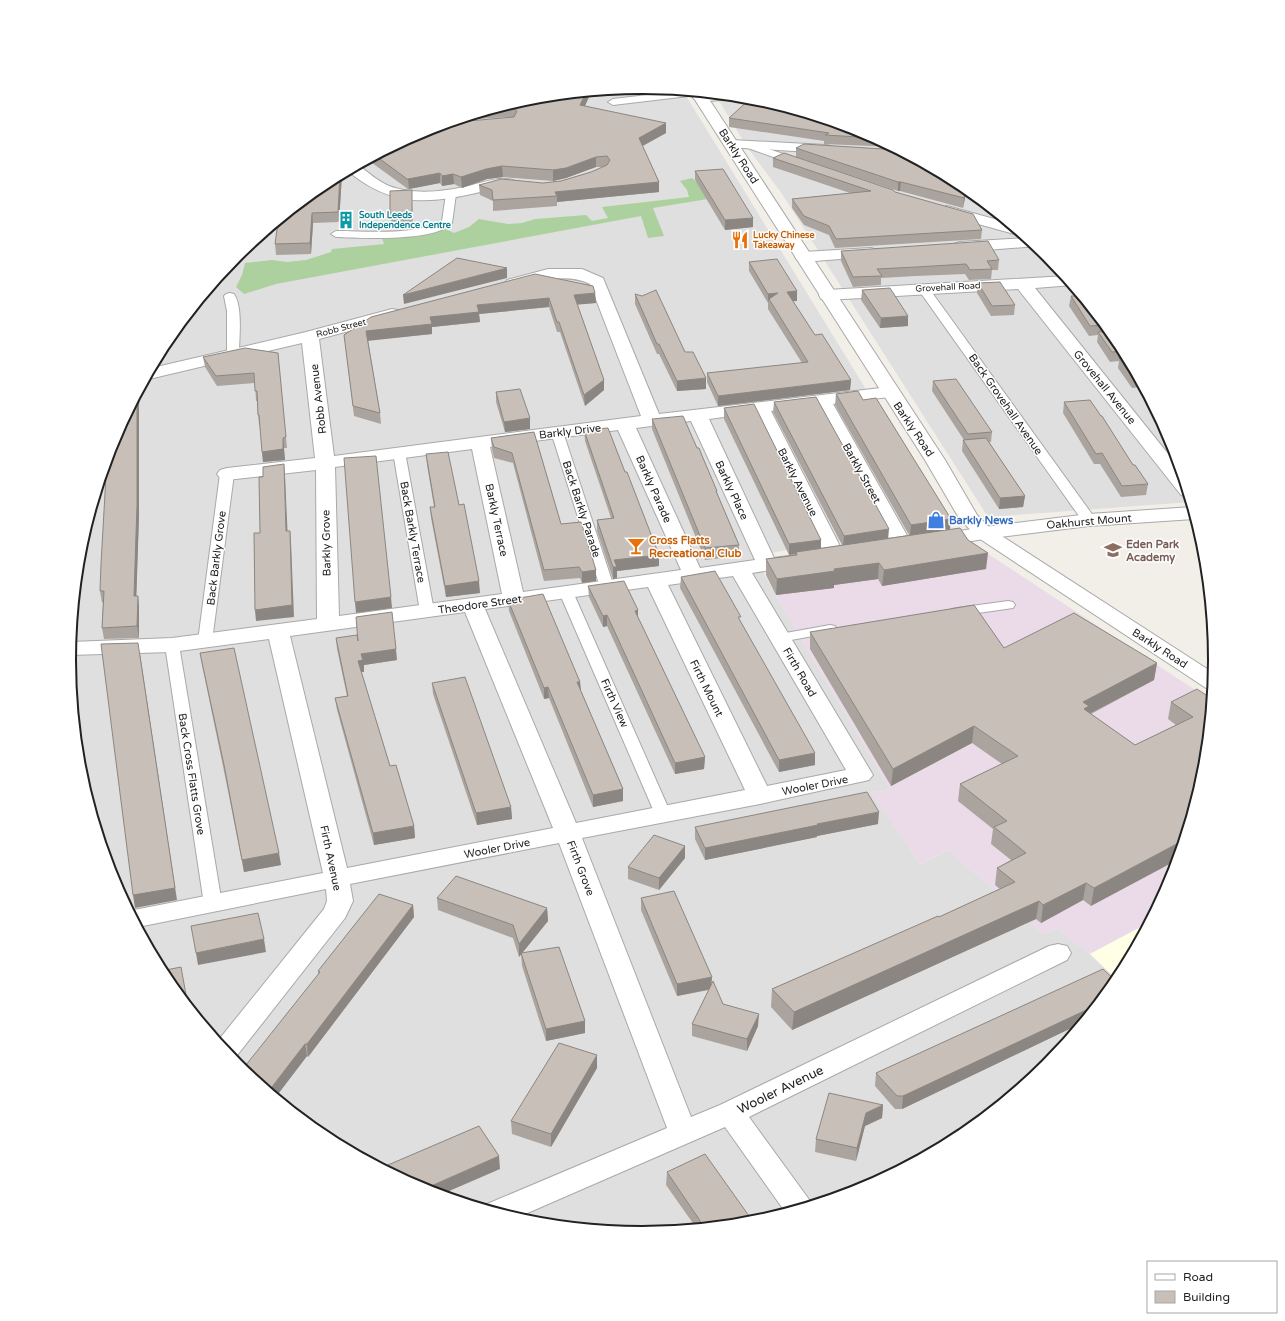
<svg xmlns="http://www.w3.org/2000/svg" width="1285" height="1321" viewBox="0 0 1285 1321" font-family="'Varela Round',sans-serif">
<rect width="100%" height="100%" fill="#f2efe9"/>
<path fill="#e0dfdf" d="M643,87L683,91L875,404L914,530L809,546L755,556L780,603L890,789L871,792L920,864L949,850L1044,934L1057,928L1090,954L1118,981L1048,1066L961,1137L862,1190L754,1223L642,1234L530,1223L423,1190L324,1137L237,1066L166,979L113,880L80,772L69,660L80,548L113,441L166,342L237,255L324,184L423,131L531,98Z
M715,94L755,98L862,131L961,184L1048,255L1119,342L1172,441L1191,502L988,517L782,194L745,144Z"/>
<path fill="#ebdbe8" d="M979,548L1212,701L1205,773L1172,880L1150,922L1090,954L1057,928L1044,934L949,850L920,864L870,792L890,789L780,603L766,575Z"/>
<path fill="#ffffe5" d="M1150,922L1118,981L1090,954Z"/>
<path fill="#add19e" d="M692,178L714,198L653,208L664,236L648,238L641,216L276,284L244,294L236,287L242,275L245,263L272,260L287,262L306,260L331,252L332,249L384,244L382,238L416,234L446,229L454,233L469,227L479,219L508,224L522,223L535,219L586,215L592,221L608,218L602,207L689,197L687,190L680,181Z"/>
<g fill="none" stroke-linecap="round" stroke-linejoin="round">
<g stroke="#a9a9a9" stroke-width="2">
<path id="service" d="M682,91L701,93L697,95L613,105L608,102L613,99Z
M745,141L801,160L802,162L801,164H793L742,146L740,144L742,142Z
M451,191L456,194L452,223C437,242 360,238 336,237L331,234L336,231C368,231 412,236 442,221L446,194Z
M924,286L928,287L1094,517L1096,520L1094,523H1084L918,289L920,287Z
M230,293L234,294C243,307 239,338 239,354L237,357H229L227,354V311L224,296L226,294Z
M557,428L561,429L563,432L614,587L612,590L607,591L602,590L600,587L551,432L553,429Z
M399,448L404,449L405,452L434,611L432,614L427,615L422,614L420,611L393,452L394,449Z
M227,470L232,471L234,474L212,641L210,644L205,645L200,644L198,641L220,474L222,471Z
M566,588L571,589L573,592L671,814L669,818L663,819L657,818L655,814L559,592L561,589Z
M1008,601L1013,602L1015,605L1013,608L957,616L952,615L950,612L952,609L957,608Z
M830,625L835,626L837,629L835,632L780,642L775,641L773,638L775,635L780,634Z
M172,641L177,642L179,645L222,904L219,908L213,910L207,908L204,904L165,645L167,642Z"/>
</g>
<g stroke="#a9a9a9" stroke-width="2">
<path id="minor" d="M697,92L731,96L730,98C719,101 705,102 694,99L692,96Z
M454,121L459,126L457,129C451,131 446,129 441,125Z
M732,140L826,145L831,146L833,149L831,152L826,153L727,147L725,144L727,141Z
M359,165C368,173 378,181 389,186C413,195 443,192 468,186C482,183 498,176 513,180L516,183L513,186C505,188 497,188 489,190C434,203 394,210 348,171Z
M947,206L1009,223L1022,234L1018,235L942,214L939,211L942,208Z
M1027,238L1037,246L960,252L954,250L952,247L954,244L960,242Z
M871,248L877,250L879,253L877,256L803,262L797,260L795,257L797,254L803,252Z
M548,269H582L603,278L659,414L889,387L895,388L898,392L895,396L889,397L833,404L913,546L910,550L903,552L896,550L893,546L816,406L771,411L845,556L842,560L835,562L828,560L825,556L754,413L709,419L774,558L796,555L803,557L806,561L803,565L752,573L873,775L869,780L760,804L582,838L691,1117L720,1105L1049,946L1058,944L1067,946L1071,953L1067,960L749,1117L813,1205L786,1213L725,1127L516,1218L485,1209L487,1204L667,1128L559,843L350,884L353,901L345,918L235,1058L231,1059L217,1042L324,909L327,901L326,889L138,927L129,911L323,873L269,639L172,652L69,655L71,642L172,638L317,619L316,470L227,480L220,478L217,474L220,470L227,468L315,458L302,343L149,379H146L152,368L306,332L392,309L398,310L400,314L398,318L319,339L334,456L641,416L590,284C565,272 538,282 513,288L507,286L505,283L507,280ZM691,421L755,560L700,568L636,428ZM618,430L681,570L523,592L490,447ZM472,449L502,594L339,616L335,467ZM733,576L846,770L767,786L668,585ZM648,587L745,790L576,823L485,609ZM465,612L553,828L347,868L290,636Z
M1066,276L1073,285L1035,288L1181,470L1189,497L1181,495L1018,289L827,300L821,299L819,295L821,291L827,290Z
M1192,507L1196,518L1194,519L1089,526L984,539L935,547L928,545L925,541L928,537L935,535L984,527L1089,514Z"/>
</g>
<g stroke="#a9a9a9" stroke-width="2">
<path id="tertiary" d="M690,92L705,93L945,460L977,515L991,529L1215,674L1213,689L1206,688L977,537L959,518L925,460Z"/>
</g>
<use href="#service" fill="#fff" fill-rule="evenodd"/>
<use href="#minor" fill="#fff" fill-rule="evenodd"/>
<use href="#tertiary" fill="#fff" fill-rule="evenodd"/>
</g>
<path fill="#aba49e" d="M591,92L585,106L666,133L642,146L659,182V192L557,202V206L493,211V201L480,195L479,185L543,183L561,181L591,172L604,167H596L566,178L553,181L503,177L487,179L462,188L454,184L442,186L440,183L409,189H408L368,160L423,131L444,124L442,128L391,148L407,145L511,117L458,120L531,98Z
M729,118L862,131L893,147L824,144V141L729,127Z
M796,148L967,188L963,208L900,191H898L796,157Z
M773,158L895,192L982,230L981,239L835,248L829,235L804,225L792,208V199L850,193L773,167Z
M695,171L753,227L725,230L695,180Z
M342,174L339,222L313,223L311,254L276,255L275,244L303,208Z
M412,203L413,226L392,227L390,213Z
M841,251L999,260L998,270H992L991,279L969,280L965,274L916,276L881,278V285L853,287L841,261Z
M749,262L797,291V301H792L815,335L851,380L850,390L718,406L707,382V373L802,363L768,309V303L749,271Z
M978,283L1015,305L1014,315L991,316L977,293Z
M862,290L908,326L880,328L861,300Z
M595,293L596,303L577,304L604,380V390L585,406L560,332H557L549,307L479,314L480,322L432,327V334L368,340L380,413L381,424L354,416L344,335L371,317Z
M635,294L706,389L677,391L659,354H657L635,304Z
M1071,296H1081L1119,342L1165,428L1156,415H1154L1141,394L1142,387L1132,388L1118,368L1119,361L1110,362L1097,342L1098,335L1089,336L1069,306Z
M278,353L287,448H284L285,460L263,462L260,425H259L257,401H256L255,383L217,386L205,367L203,357Z
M933,381L992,432L991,442H989L1025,496L1023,507L999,509L962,451L963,440H964L932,391Z
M496,392L530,429L505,432L496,402Z
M836,394L863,400L950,529L986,569L882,586L878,579L834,585V588L776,595L766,575V559L796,555V554L789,555L724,419V408L821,540V548L842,545L773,412L774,402L888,538L909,535L835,405Z
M1064,402L1101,416L1133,465L1148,484L1146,495L1121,497L1100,464H1094L1063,413Z
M139,406V516L136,596H138L139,607V638L104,639L102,628L103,602L102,603L100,591Z
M652,419L697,448L717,491V494L739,545V556L705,560L652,429Z
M584,430L625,472L659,555V566L617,571V578L613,579L597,531V520L611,518L585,441Z
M534,432L561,524L596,570V581L582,583L580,578L544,581L513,463L494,458L492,449L491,438Z
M426,454L459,505L480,593L446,597L431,518L430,507H434L427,465Z
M681,577L740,621L815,765L779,772L680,588Z
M588,586L705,757L704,769L675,774L607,626L603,627L589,597Z
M508,600L580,682L581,691L623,789V801L593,807L549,698L544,699L509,611Z
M810,632L1004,648L1157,663L1154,680L1091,714L1135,745L1176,725L1168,719L1171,702L1212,699L1091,906L1083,900L1041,923L1036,919L792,1030L771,1007L772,989L939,917L1000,889L995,885L997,868L1011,860L991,844L993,829L958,801L960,784L1002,764L972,743L891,786L810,649Z
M336,638L397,660L364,665V672H361L390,766L414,826L415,838L374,845L337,710L335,698L347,696L337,649Z
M200,653L281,865L244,872L225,776L202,665Z
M432,683L511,807L512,819L477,825L433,694Z
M878,824L817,836V837L705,860L695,839V827Z
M685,846V858L659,890L628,879V867Z
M437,898L547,908L548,921L522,953L585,1021V1033L546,1041L522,966L521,954L519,957L513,938L438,910Z
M641,898L712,977L711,986L723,1004L758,1026L747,1051L692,1036V1024L709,990L677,996L641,910Z
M413,905L414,917L308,1057L307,1056L275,1098L318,974V971Z
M1117,982L1084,1022L902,1109H895L875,1086L876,1073Z
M597,1068L551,1147L512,1134L511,1121Z
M883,1105L882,1118L865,1126L856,1161L815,1152L816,1139Z
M667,1172L754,1223L697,1229L666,1185Z"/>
<path fill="#8b8681" d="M591,92L581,115L580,105L586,93Z
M666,123V133L639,148V138Z
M444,124L442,128L388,149L423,131Z
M596,157V167L566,178L553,181V170Z
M502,166L503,177L487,179L462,188L461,177L486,169Z
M440,173V183L409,189L408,179Z
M342,174L339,222L338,212L340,175Z
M453,174L454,184L442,186V176Z
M659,182V192L557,202V196L555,192Z
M898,182H901L900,191H898Z
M966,188H967L963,208L964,198Z
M312,213L313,223L311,254L310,243Z
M753,218V227L725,230V220Z
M507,268V278L404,304L403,295Z
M797,291V301L786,302L787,292Z
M595,293L596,303L574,305V295Z
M778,293L769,299L768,303V294Z
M549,298V307L479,314L480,322L432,327V334L367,341L366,331L477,305Z
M908,316V326L880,328L881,318Z
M706,378V389L677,391V381Z
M604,380V390L585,406L584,395Z
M851,380L850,390L718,406V396Z
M140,391L139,406V516L136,608L134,596L137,396Z
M530,418V429L505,432L504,422Z
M283,438L285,460L263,462L262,452Z
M284,464L285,475L288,542L286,531Z
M1025,496L1023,507L999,509L1000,498Z
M951,519L950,530L910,536L911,525Z
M889,529L888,540L843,547L844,536Z
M290,531L291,542L294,617L256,621L255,610Z
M821,540V551L796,552V554L789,555V544Z
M988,553L986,569L882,586L884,570Z
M659,555V566L617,571V578L613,579V567L614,560Z
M879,563L878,579L834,585V588L776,595L777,579L834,569Z
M596,570V581L582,583V572Z
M479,581L480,593L446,597L445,586Z
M138,596L139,607V638L137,626Z
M391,597L392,608L356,613L355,602Z
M638,610V621L635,611Z
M607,615V626L603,627V616Z
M396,649L397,660L364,665V672H359L358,661L361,654Z
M140,654L177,900L135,908L133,895Z
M1157,663L1154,680L1087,715L1086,723L1083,702Z
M577,682H580L581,693Z
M548,687L549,698L544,699V688Z
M974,726L972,743L891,786L893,769Z
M815,753V765L779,772V760Z
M705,757L704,769L675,774V763Z
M623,789V801L593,807V795Z
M511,807L512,819L477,825L476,813Z
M879,812L878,824L817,836V837L705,860V848L817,824Z
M414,826L415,838L374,845L373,833Z
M1184,840L1179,859L1091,906L1094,888Z
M685,846V858L659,890V878Z
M279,853L281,865L244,872L242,860Z
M1086,883L1083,900L1041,923L1043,905Z
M1039,901L1036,919L792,1030L794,1012Z
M413,905L414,917L308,1057L307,1044Z
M547,908L548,921L519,957V944Z
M264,939L266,952L198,965L196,953Z
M712,977L711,989L677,996V984Z
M1099,1004L1084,1022L902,1109L903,1096Z
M759,1014L758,1026L747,1051V1039Z
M585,1021V1033L546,1041V1029Z
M305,1044L307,1056L275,1098L268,1092Z
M597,1055V1068L551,1147V1134Z
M883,1105L882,1118L865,1126L856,1161L857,1148L866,1113Z
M499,1156L500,1169L440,1195L422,1190Z"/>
<path fill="#c7bfb8" stroke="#8b8681" d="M586,93L580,105L666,123L639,138L659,182L555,192L557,196L493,200L492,190L479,185L501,179L543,183L561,181L591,172L607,165L610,160L607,156L596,157L566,168L553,170L502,166L486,169L461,177L453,174L442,176L440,173L408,179H407L376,156L390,148L407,145L453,126L457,122L514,117L517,111L514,108L508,107H500L531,98Z
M751,98H755L862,131L875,138L825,135L829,133L729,118Z
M804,144L899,150L961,184L966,188L964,198L901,182H898L796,148Z
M784,153L893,190L895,192L973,214L982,230L836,239L829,226L804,216L792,199L871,191L773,158Z
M723,169L753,218L725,220L695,171Z
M340,175L338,212L312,213L310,243L275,244L278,222L294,208H303L304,200L324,184Z
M412,190V212L390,213V191Z
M988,241L999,260L987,261L992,269L970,270L966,264L917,267L877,269L882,276L853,277L841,251Z
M457,258L507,268L403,295Z
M777,259L797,291L787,292L815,335L822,334L851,380L718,396L707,373L808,362L769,299L778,293L768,294L749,262Z
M535,274L593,286L595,293L574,295L604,380L584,395L559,322H557L549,298L477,305L479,312L430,317L432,324L366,331L380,413L353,406L344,335L371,317Z
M1000,282L1015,305L992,306L978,283Z
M890,288L908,316L881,318L862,290Z
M656,290L685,352H693L706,378L677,381L659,344H657L635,294L642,296Z
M1071,296H1081L1106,325L1090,326Z
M1111,331L1119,342L1124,351L1112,352L1098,332Z
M245,348L278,353L286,437L283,438V449L262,452L259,415H258L257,391H255L254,373L216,376L203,357Z
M1128,357L1138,378H1133L1119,358Z
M956,379L992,432L968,434L933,381Z
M520,389L530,418L504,422L496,392Z
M858,391L863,400L876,398L951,519L911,525L836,394Z
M137,395V505L134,596H138L137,626L102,628L104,591H100L101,564L107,458L113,441Z
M816,397L889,529L844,536L774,402Z
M1090,400L1101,416H1102L1133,465H1135L1148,484L1122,486L1102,453L1096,454L1064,402Z
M754,404L821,540L789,544L724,408Z
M683,416L697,448H699L703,458L717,491H716L739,545L705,548L652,419Z
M608,428L625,472H627L659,555L614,560L617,567H613L597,520L614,518L584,430Z
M534,432L561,524L581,522L596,570L582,572L579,567L544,570L512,453L494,447L491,438Z
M986,438L1025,496L1000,498L963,440Z
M448,452L459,505L464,504L479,581L445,586L430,507H435L426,454Z
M376,456L391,597L355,602L344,458Z
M284,464L286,531H290L292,605L255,610L254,533H260L259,477H263V467Z
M960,528L968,540L988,553L884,570L879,563L834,569L835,571L777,579L766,559L797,555L796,552Z
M715,571L741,617H738L815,753L779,760L681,577Z
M624,581L638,610L635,611L705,757L675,763L607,615L603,616L588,586Z
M543,594L580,682H577L623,789L593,795L548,687L544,688L508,600Z
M974,605L1004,648L1074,613L1157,663L1083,702L1089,706L1084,709L1135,745L1193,717L1171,702L1197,689L1212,699L1205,773L1184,840L1094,888L1086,883L1043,905L1039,901L794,1012L772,989L938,916L939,917L1015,882L997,868L1026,853L994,827L1007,821L960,784L1018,756L974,726L893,769L810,632Z
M392,612L396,649L361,654L363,660L358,661L390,766L396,765L414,826L373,833L335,698L348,696L336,638L357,635L358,641L356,617Z
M138,643L175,888L133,895L101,644Z
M234,648L279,853L242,860L224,765L200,653Z
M465,677L511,807L476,813L432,683Z
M867,792L879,812L817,824L818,825L705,848L695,827Z
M654,835L685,846L659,878L628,867Z
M456,876L547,908L519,944L513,925L437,898Z
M674,891L712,977L677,984L641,898Z
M379,894L413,905L307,1044H305L268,1092L242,1070L320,972L318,971Z
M258,913L264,939L196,953L191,926Z
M559,947L585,1021L546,1029L521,953Z
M181,967L188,1006L166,979L161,971Z
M1103,969L1117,982L1099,1004L903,1096H897L876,1073Z
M713,981L723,1004L759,1014L747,1039L692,1024Z
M559,1043L597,1055L551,1134L511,1121Z
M829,1093L883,1105L866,1113L857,1148L816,1139Z
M479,1126L499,1156L422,1190L381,1168Z
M705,1154L754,1223L705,1228L667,1172Z"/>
<defs>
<g id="building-bare" transform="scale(1.38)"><path d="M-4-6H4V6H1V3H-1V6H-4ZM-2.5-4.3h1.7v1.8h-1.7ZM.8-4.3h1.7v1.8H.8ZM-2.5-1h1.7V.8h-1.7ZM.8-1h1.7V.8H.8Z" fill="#0f9aa8" stroke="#fff" stroke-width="2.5" paint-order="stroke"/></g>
<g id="restaurant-bare" transform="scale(1.38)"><path d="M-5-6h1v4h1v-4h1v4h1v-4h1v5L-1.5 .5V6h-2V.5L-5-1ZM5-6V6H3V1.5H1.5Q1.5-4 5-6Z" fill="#e8710a" stroke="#fff" stroke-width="2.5" paint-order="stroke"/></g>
<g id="shop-bare" transform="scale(1.38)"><path d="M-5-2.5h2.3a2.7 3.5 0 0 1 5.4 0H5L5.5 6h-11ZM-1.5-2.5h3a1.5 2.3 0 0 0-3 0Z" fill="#3f7fe0" stroke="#fff" stroke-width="2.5" paint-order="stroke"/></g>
<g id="bar-bare" transform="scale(1.38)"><path d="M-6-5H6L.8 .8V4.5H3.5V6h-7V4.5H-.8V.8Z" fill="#e8710a" stroke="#fff" stroke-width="2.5" paint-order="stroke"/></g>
<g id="school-bare" transform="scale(1.38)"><path d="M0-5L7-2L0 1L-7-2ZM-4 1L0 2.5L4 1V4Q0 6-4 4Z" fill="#8d6e63" stroke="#fff" stroke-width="2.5" paint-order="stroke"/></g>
</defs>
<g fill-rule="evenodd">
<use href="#building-bare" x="346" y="220"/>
<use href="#restaurant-bare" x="740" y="240"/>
<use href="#shop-bare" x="936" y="520"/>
<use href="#bar-bare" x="636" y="546"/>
<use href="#school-bare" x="1113" y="550"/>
</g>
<g text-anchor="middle" stroke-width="3" stroke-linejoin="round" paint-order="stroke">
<g font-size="9" font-weight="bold" fill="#0d838f" stroke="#fff" text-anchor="start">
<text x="359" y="218">South Leeds<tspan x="359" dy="10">Independence Centre</tspan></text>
</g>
<g font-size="9" font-weight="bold" fill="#c56008" stroke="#fff" text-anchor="start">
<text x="753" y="238">Lucky Chinese<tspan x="753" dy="10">Takeaway</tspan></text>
</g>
<g font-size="9" fill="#222" stroke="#fff">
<text transform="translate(948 287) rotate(-3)" y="3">Grovehall Road</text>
<text transform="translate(341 328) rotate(-15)" y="3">Robb Street</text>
</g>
<g font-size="11" fill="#222" stroke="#fff">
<text transform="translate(739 156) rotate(57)" y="4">Barkly Road</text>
<text transform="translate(1105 387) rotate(51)" y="4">Grovehall Avenue</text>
<text transform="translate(318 399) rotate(-97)" y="4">Robb Avenue</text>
<text transform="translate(1006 404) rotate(55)" y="4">Back Grovehall Avenue</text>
<text transform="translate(914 429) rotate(56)" y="4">Barkly Road</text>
<text transform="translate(570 431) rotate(-7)" y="4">Barkly Drive</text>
<text transform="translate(862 473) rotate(61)" y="4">Barkly Street</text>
<text transform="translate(798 482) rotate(63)" y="4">Barkly Avenue</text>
<text transform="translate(654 489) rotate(66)" y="4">Barkly Parade</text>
<text transform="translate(732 490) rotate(65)" y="4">Barkly Place</text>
<text transform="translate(582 509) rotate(72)" y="4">Back Barkly Parade</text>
<text transform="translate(497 520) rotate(78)" y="4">Barkly Terrace</text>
<text transform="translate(1089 521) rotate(-5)" y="4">Oakhurst Mount</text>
<text transform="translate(413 532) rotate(80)" y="4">Back Barkly Terrace</text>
<text transform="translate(326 543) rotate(-91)" y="4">Barkly Grove</text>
<text transform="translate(216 558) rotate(-83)" y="4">Back Barkly Grove</text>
<text transform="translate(480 604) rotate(-8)" y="4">Theodore Street</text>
<text transform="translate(1160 648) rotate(33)" y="4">Barkly Road</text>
<text transform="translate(800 672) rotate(60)" y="4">Firth Road</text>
<text transform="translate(707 688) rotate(64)" y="4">Firth Mount</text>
<text transform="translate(615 703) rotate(66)" y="4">Firth View</text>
<text transform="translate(192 774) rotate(81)" y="4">Back Cross Flatts Grove</text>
<text transform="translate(815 785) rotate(-11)" y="4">Wooler Drive</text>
<text transform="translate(497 848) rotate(-11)" y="4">Wooler Drive</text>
<text transform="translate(331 858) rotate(78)" y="4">Firth Avenue</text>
<text transform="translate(581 868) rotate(69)" y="4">Firth Grove</text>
</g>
<g font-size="11" font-weight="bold" fill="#366cbe" stroke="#fff" text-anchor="start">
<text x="949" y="524">Barkly News</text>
</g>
<g font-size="11" font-weight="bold" fill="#c56008" stroke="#fff" text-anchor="start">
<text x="649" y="544">Cross Flatts<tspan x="649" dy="13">Recreational Club</tspan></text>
</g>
<g font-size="11" font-weight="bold" fill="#785e54" stroke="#fff" text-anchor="start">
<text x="1126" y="548">Eden Park<tspan x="1126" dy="13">Academy</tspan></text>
</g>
<g font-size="13" fill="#222" stroke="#fff">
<text transform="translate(780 1089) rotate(-26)" y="5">Wooler Avenue</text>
</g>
</g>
<path d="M0 0H1285V1321H0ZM76 660a566 566 0 1 1 1132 0a566 566 0 1 1-1132 0Z" fill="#fff" fill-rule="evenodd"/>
<path fill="none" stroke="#222" stroke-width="2" d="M76 660a566 566 0 1 1 1132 0a566 566 0 1 1-1132 0Z"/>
<rect x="1147" y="1261" width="130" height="52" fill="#ffffff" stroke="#a7a7a7"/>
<rect x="1155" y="1274" width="20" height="6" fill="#ffffff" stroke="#a7a7a7"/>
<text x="1183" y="1281" font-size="12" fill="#222222">Road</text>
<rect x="1155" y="1291" width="20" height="12" fill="#c7bfb8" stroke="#a7a7a7"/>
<text x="1183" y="1301" font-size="12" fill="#222222">Building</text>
</svg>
